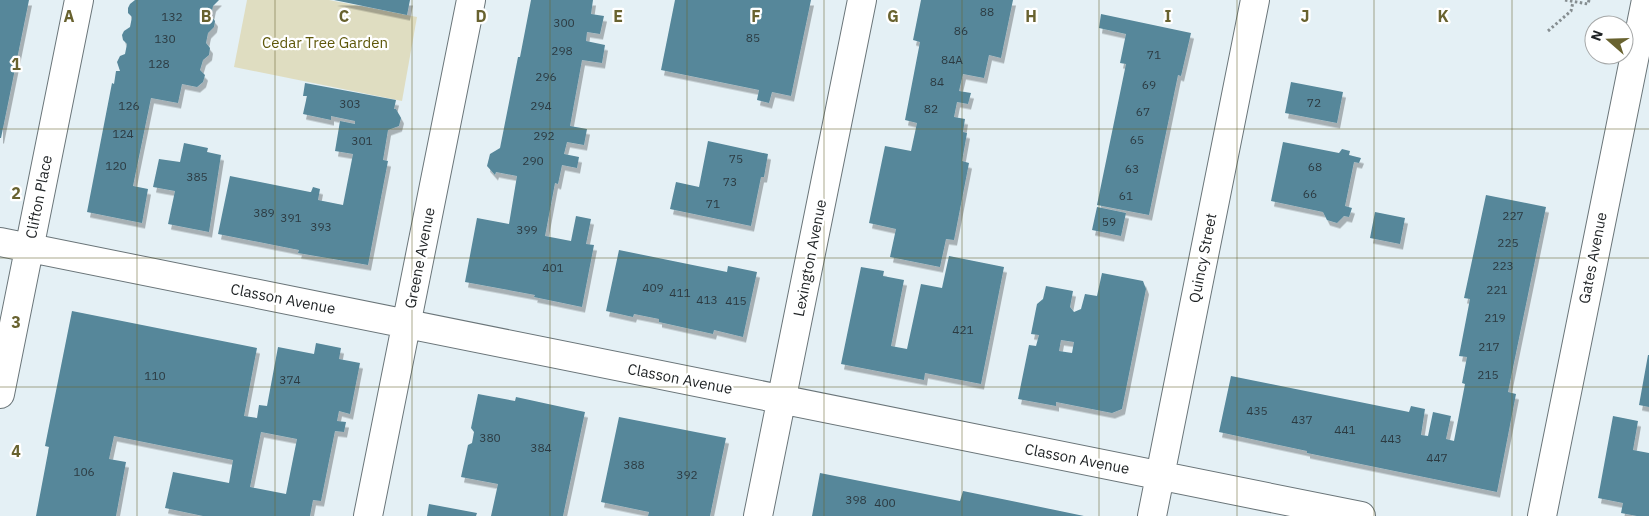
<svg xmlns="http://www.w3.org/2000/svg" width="1649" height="516" viewBox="0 0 1649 516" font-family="'IBM Plex Sans',sans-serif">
<defs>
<filter id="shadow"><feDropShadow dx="3" dy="5.5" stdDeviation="0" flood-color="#0004"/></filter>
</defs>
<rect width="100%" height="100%" fill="#e4f0f5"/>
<path fill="#dfddc1" d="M247,0H329L417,17L402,101L234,67Z"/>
<path fill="#56879a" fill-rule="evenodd" filter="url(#shadow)" d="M0,0H29L1,138H0Z
M135,0H219L213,6L211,16L215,21L214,27L208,33L206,43L210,48L209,55L203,60L200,70L205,75L203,82L197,87L182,84L178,103L151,98L133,186L148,189L142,223L87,212L112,83L114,84L116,71H120L117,62L120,56L125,54L127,44L123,40L122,35L124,31L130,27L132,17L128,13V8L130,4Z
M334,0H410L407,15Z
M531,0H593L591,14L604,16L600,34L587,32L586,41L605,45L602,63L582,60L570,126L587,129L584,145L567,142L564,154L579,157L577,168L562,165L558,184L555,183L545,236L571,241L576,216L591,219L586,244L594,245L582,307L534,297L535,295L465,282L477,218L509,224L517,176L496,172L495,175L487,166L490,154L500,148L518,57H520Z
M675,0H811L791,96L772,92L769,103L757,100L759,90L661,70Z
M921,0H1013L1001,58L989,55L984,78L963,74L959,91L971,93L968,104L957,102L954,117L965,119L963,132L967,133L962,161L969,163L954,240L946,239L940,267L890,257L896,229L869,223L885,146L911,151L917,123L905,120L920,42L913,40Z
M1101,14L1191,33L1181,76L1178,75L1149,215L1097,205L1126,64L1120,63L1126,34L1099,28Z
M1291,82L1343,92L1337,123L1285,113Z
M305,83L396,100L394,109H396L401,118L399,126L388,130L383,160L388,161L368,265L298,253L299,250L218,234L230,176L310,192H311L313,187L320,189L318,200L343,205L353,154L335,151L340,121L355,124V121L331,116V120L303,114L307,96H303Z
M708,141L768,154L764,177H761L751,226L670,209L676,182L699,187Z
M1283,142L1339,153L1342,149L1350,151L1349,155L1361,158L1359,163L1354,162L1345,206L1352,208L1349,217L1344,216L1337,223L1327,220L1323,212L1271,201Z
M184,143L208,148L207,152L221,155L209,232L168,224L175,191L153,187L159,159L180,162Z
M1486,195L1546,207L1508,392L1516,394L1497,492L1307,453V451L1219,432L1231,376L1409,412L1411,406L1425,409L1421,435L1428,436L1433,412L1451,416L1446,439L1454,441L1465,384L1462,383L1467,357L1459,356L1470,299L1464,298Z
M1097,207L1126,213L1121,236L1092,230Z
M1375,212L1405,218L1400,244L1370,238Z
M619,250L727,272L728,266L757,272L743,337L714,330L713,334L659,322V319L634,314L633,317L606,311Z
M949,256L1004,267L981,384L925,373L924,380L841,364L861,267L884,271L883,276L904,280L891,346L907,349L921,284L942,288Z
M1102,273L1143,281L1146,289L1122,409L1112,413L1056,402V406L1018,399L1029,345L1036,346L1039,335L1031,334L1037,304L1043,299L1046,286L1073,291L1070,307L1074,312L1081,309L1085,294L1097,296ZM1061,340L1074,342L1072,353L1059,351Z
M72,311L257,348L244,416L257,418L259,405L267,406L278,347L314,354L316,343L341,348L339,359L360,363L350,414L339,411L337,421L346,422L344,432L335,431L321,501L313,500L310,516H203L165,508L173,472L229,483L233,460L114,436L109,459L126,462L116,516H36L49,447L45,446ZM261,432L297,439L286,494L250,487Z
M1648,355H1649V407L1639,405Z
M478,394L515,401L516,397L585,412L563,516H491L498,484L461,477L468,445L472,443L474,432L471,428Z
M1613,416L1638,421L1633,450L1649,453V516H1637L1621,513L1623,503L1598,498Z
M619,417L726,438L710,516H648L649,512L601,502Z
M820,473L960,501L963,491L1084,516H812Z
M429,504L477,513L476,516H427Z"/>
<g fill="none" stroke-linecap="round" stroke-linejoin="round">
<g stroke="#6a7579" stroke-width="30">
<path id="minor" d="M0,242L1361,516
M0,394L79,0
M368,516L471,0
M758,516L862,0
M1152,516L1255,0
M1542,516L1646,0"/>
</g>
<path stroke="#868e91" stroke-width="3" stroke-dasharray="2.5 2.5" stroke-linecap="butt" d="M1565,0L1588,4L1589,0
M1548,31L1571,11L1573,2"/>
<use href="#minor" stroke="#fff" stroke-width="28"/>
</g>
<path fill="none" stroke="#68622f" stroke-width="1" stroke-opacity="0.55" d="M137,0V516M275,0V516M412,0V516M550,0V516M687,0V516M824,0V516M962,0V516M1099,0V516M1237,0V516M1374,0V516M1512,0V516M0,129H1649M0,258H1649M0,387H1649"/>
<g text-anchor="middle" stroke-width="4.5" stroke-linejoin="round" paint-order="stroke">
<g font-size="12" fill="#2c3b42">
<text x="987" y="16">88</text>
<text x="172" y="21">132</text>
<text x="564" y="27">300</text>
<text x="961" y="35">86</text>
<text x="753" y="42">85</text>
<text x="165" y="43">130</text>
<text x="562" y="55">298</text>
<text x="1154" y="59">71</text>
<text x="952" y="64">84A</text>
<text x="159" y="68">128</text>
<text x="546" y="81">296</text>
<text x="937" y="86">84</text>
<text x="1149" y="89">69</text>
<text x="1314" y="107">72</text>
<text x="350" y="108">303</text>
<text x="129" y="110">126</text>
<text x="541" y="110">294</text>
<text x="931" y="113">82</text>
<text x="1143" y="116">67</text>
<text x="123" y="138">124</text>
<text x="544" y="140">292</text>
<text x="1137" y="144">65</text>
<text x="362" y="145">301</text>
<text x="736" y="163">75</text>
<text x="533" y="165">290</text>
<text x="116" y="170">120</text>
<text x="1315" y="171">68</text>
<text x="1132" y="173">63</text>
<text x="197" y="181">385</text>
<text x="730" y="186">73</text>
<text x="1310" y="198">66</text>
<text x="1126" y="200">61</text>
<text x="713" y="208">71</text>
<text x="264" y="217">389</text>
<text x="1513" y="220">227</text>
<text x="291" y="222">391</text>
<text x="1109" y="226">59</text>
<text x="321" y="231">393</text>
<text x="527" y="234">399</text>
<text x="1508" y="247">225</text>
<text x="1503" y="270">223</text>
<text x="553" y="272">401</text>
<text x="653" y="292">409</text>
<text x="1497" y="294">221</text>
<text x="680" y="297">411</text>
<text x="707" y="304">413</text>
<text x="736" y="305">415</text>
<text x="1495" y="322">219</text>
<text x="963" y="334">421</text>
<text x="1489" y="351">217</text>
<text x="1488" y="379">215</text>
<text x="155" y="380">110</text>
<text x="290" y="384">374</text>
<text x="1257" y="415">435</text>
<text x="1302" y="424">437</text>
<text x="1345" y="434">441</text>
<text x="490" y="442">380</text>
<text x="1391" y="443">443</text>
<text x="541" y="452">384</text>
<text x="1437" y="462">447</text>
<text x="634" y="469">388</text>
<text x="84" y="476">106</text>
<text x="687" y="479">392</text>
<text x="856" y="504">398</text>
<text x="885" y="507">400</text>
</g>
<g font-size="15" fill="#5e5709" stroke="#fff">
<text x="325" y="48">Cedar Tree Garden</text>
</g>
<g font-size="15" fill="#1e2224" stroke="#fff">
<text transform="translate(39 197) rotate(-79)" y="5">Clifton Place</text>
<text transform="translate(420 258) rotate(-79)" y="5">Greene Avenue</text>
<text transform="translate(810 258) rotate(-79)" y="5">Lexington Avenue</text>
<text transform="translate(1203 258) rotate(-79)" y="5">Quincy Street</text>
<text transform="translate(1593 258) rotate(-79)" y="5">Gates Avenue</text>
<text transform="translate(283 299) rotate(11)" y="5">Classon Avenue</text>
<text transform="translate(680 379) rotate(11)" y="5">Classon Avenue</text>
<text transform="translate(1077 459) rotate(11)" y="5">Classon Avenue</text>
</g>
</g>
<g font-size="16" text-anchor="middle" font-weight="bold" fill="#68622f" stroke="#fff" stroke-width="4.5" stroke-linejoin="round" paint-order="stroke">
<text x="69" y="22">A</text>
<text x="206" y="22">B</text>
<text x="344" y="22">C</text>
<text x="481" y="22">D</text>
<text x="618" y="22">E</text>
<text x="756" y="22">F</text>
<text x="893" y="22">G</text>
<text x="1031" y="22">H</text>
<text x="1168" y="22">I</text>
<text x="1305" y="22">J</text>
<text x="1443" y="22">K</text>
<text x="16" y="70">1</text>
<text x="16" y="199">2</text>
<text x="16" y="328">3</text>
<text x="16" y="457">4</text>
</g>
<g transform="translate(1609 40) rotate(290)"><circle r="24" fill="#ffffff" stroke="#a5a7a7"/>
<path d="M0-4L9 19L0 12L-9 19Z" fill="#68622f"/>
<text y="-8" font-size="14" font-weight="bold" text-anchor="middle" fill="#1e2224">N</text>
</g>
</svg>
